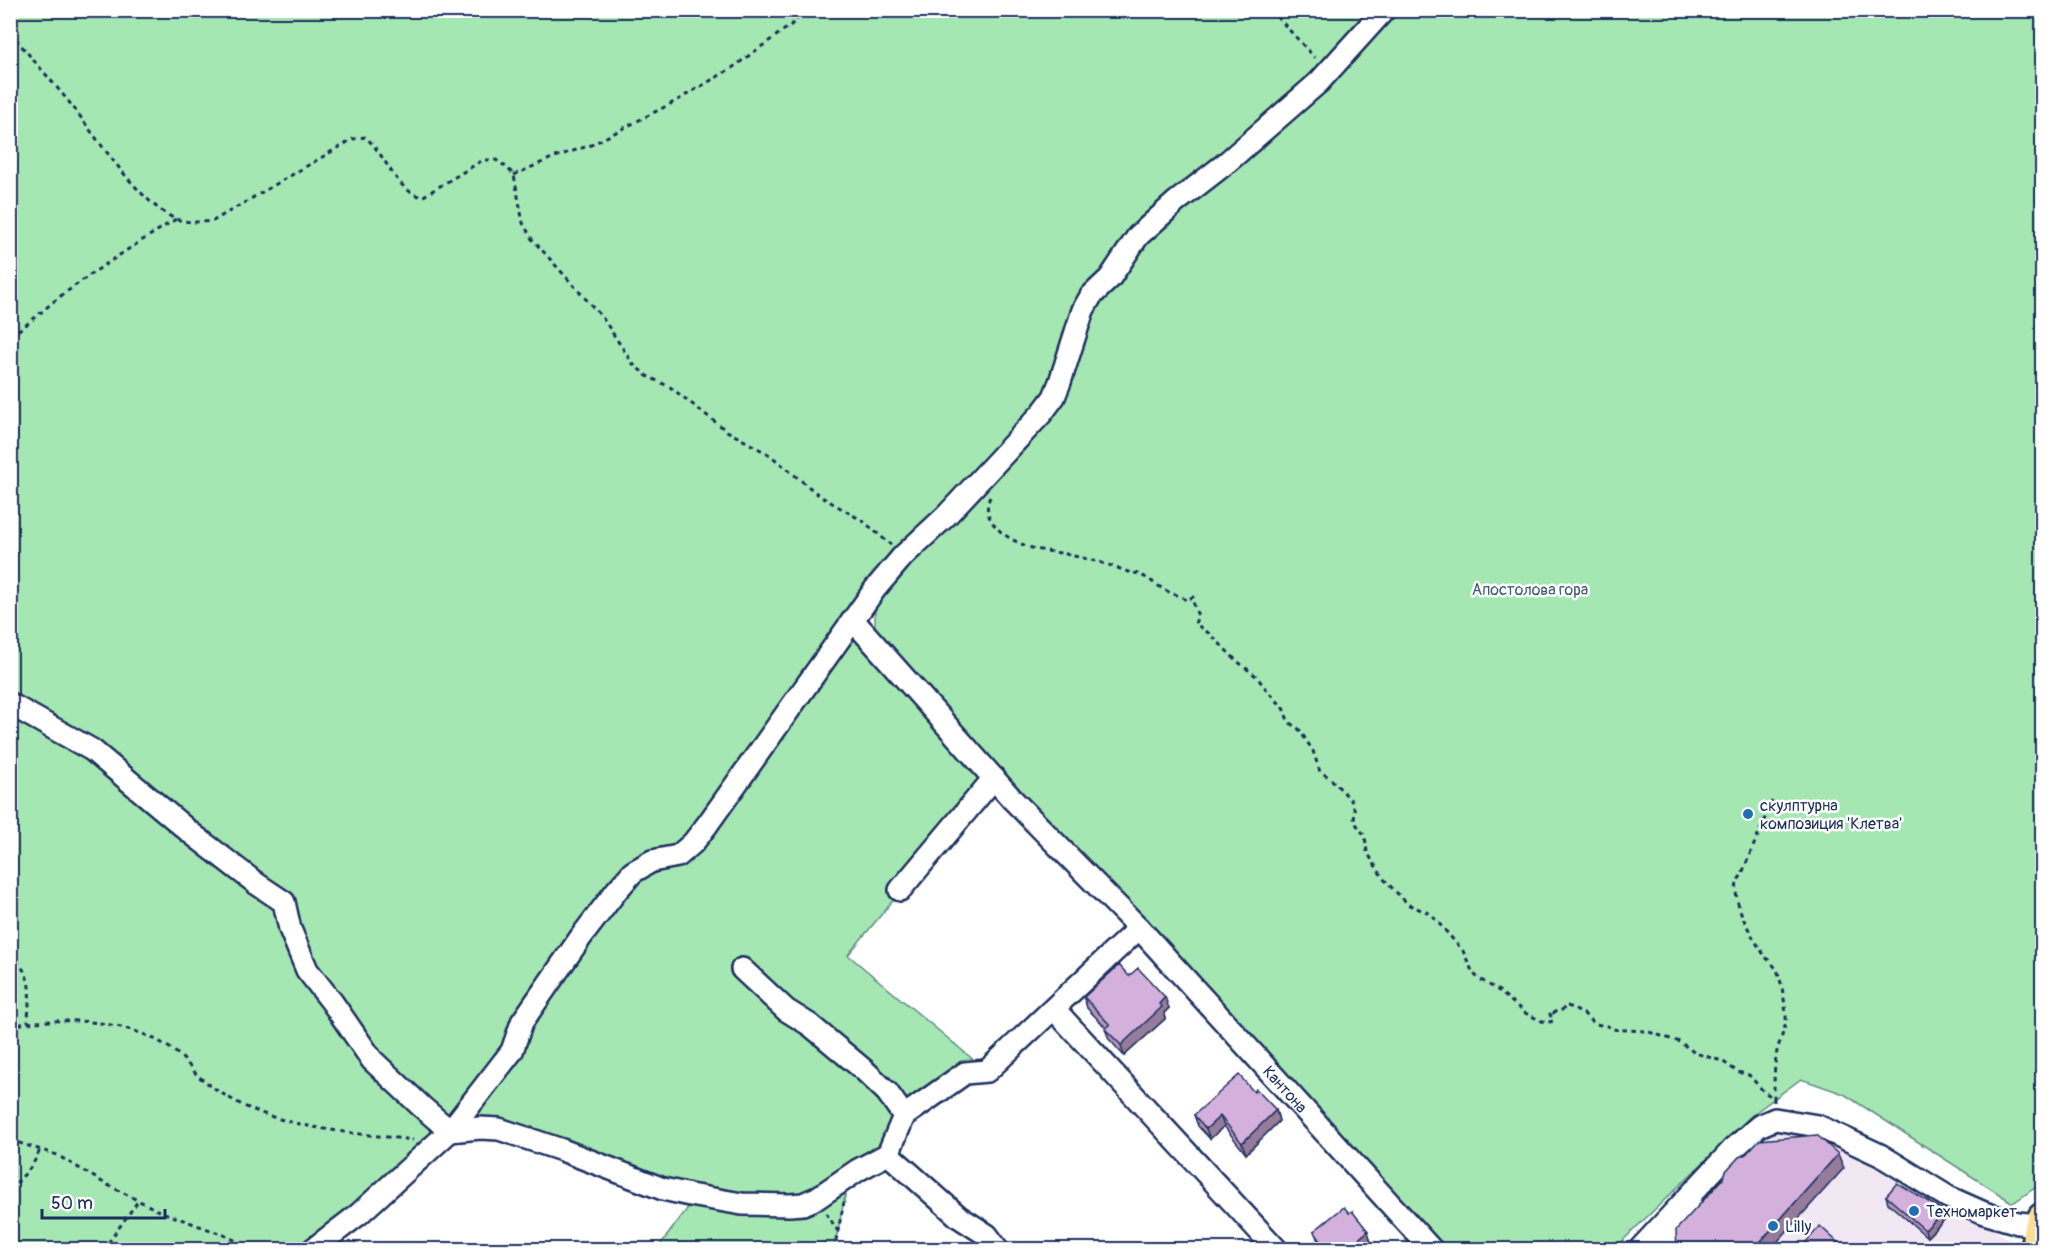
<svg xmlns="http://www.w3.org/2000/svg" width="2053" height="1260" viewBox="0 0 2053 1260" font-family="Pangolin,sans-serif">
<rect width="100%" height="100%" fill="#fff"/>
<filter id="ink" filterUnits="userSpaceOnUse"><feTurbulence type="fractalNoise" baseFrequency=".0167" numOctaves="2"/><feDisplacementMap in="SourceGraphic" scale="12" xChannelSelector="R" yChannelSelector="G"/><feConvolveMatrix kernelMatrix="1 2 1 2 8 2 1 2 1" color-interpolation-filters="sRGB"/></filter>
<g filter="url(#ink)">
<path fill="#f2e8f4" d="M1785,1125L1846,1141L1992,1228L2014,1243L2016,1249L1655,1250L1742,1147Z"/>
<path fill="#a5e7b2" stroke="#608b88" stroke-width="1.5" d="M10,11H2042V1183L2013,1203L1844,1094L1801,1079L1752,1115L1614,1249H1435L875,635V590L853,620L994,778L848,955L987,1071L904,1116L888,1154L858,1170L845,1196L834,1249H657L696,1197L562,1150L450,1131L312,1249H11Z"/>
<g fill="none" stroke-linecap="round" stroke-linejoin="round">
<g stroke="#1b2f5e" stroke-width="26">
<g id="minor">
<path id="s1" d="M853,620L1013,800L1139,928L1432,1250"/>
<path d="M10,704L92,750L191,833L257,884L284,902L290,929L307,970L332,1002L372,1060L422,1107L450,1131L480,1128L499,1129L562,1150L663,1189L690,1195L742,1204L790,1205L803,1204L817,1198L858,1170L888,1154L904,1116L887,1092L864,1070L810,1025L786,1010L742,969"/>
<path d="M900,890L994,778"/>
<path d="M1054,1009L1277,1250"/>
<path d="M904,1116L965,1073L987,1071L1139,928"/>
<path d="M888,1154L959,1217L987,1235L998,1250"/>
<path d="M312,1250L359,1214L450,1131L512,1051L522,1022L581,937L617,890L633,872L652,861L678,856L693,843L707,825L875,589L903,556L946,516L1042,413L1054,397L1060,382L1083,310L1091,296L1110,278L1138,236L1176,202L1225,164L1319,82L1384,10"/>
<path d="M1639,1250L1733,1149L1759,1126L1775,1119L1818,1126L1880,1155L1948,1197L1984,1213L2018,1223L2038,1225"/>
<path d="M1662,1250L1660,1248L1695,1210"/>
</g>
</g>
<g stroke="#1b2f5e" stroke-width="32">
<path id="major" d="M2036,1250V1235L2042,1217"/>
</g>
<path stroke="#1b2f5e" stroke-width="3" stroke-dasharray="4.5 4.5" stroke-linecap="butt" d="M1271,10L1315,58
M10,32C31,58 53,82 73,107C96,137 142,206 176,219C188,223 200,222 213,221L353,139L365,137C387,155 393,189 422,197L483,160H496L506,167L514,175L523,223L532,239L602,317L633,364L647,376L670,387L727,431L770,455L820,496L863,521L891,545
M514,175L552,158L591,145L676,101L732,68L791,25L806,10
M10,335C31,324 46,306 65,293C101,266 138,243 176,219
M990,497C978,523 1012,542 1032,548C1046,552 1061,552 1074,556C1093,560 1111,565 1128,572C1145,573 1154,585 1169,592C1175,595 1180,595 1186,600L1193,597L1194,608L1198,615L1195,624C1212,633 1223,648 1237,661C1243,666 1250,671 1256,676C1263,685 1269,693 1277,701C1290,712 1281,720 1299,729L1313,751L1320,772L1329,777L1351,800L1355,811L1354,821L1365,836L1367,852L1383,878L1392,888L1409,905L1429,913L1436,920L1463,951L1473,973L1478,978L1499,991L1525,1013L1546,1023L1553,1021L1549,1012L1553,1013L1558,1010H1562L1566,1005L1581,1013H1583L1595,1024L1608,1026L1611,1029L1646,1031L1680,1042L1695,1053L1722,1061L1738,1072L1749,1075L1764,1092L1774,1098V1102
M1772,801L1741,876C1725,894 1753,939 1765,956C1768,960 1774,965 1777,970C1781,978 1787,1012 1786,1021C1784,1033 1778,1044 1776,1056C1774,1070 1774,1084 1774,1098
M10,954C35,977 29,991 28,1022
M10,1026C63,1015 138,1019 180,1056C187,1062 192,1070 198,1076C212,1087 228,1098 244,1106C297,1130 356,1133 413,1140
M10,1140L57,1155L104,1183L159,1211L224,1235L255,1250
M10,1190L32,1166L40,1150
M826,1213L837,1230
M103,1250L138,1201
M834,1250L844,1202"/>
<use href="#minor" stroke="#fff" stroke-width="21"/>
<use href="#major" stroke="#fedd96" stroke-width="27"/>
</g>
<path fill="#b598bd" stroke="#1b2f5e" stroke-width="1.5" d="M1129,976L1169,1008L1164,1013L1166,1018L1124,1056L1109,1039L1105,1029L1106,1028L1087,1008L1084,997Z
M1254,1092L1276,1110L1279,1121L1246,1154L1224,1126L1210,1139L1198,1126L1194,1115Z
M1886,1196L1944,1211L1946,1218L1927,1237L1888,1203Z
M1314,1231L1371,1242L1363,1249L1364,1250H1324L1318,1241Z"/>
<path fill="#947c9a" stroke="#1b2f5e" stroke-width="1.5" d="M1165,997L1169,1008L1164,1013L1166,1018L1124,1056L1121,1045Z
M1276,1110L1279,1121L1246,1154L1242,1143Z
M1220,1116L1224,1126L1210,1139L1206,1129Z
M1838,1154L1844,1168L1770,1250H1753Z
M1944,1211L1946,1218L1927,1237L1925,1230Z
M1368,1231L1371,1242L1362,1250L1356,1241Z"/>
<path fill="#d3b1dc" stroke="#1b2f5e" stroke-width="1.5" d="M1119,965L1129,976L1138,968L1165,997L1159,1004L1162,1007L1121,1045L1105,1029L1110,1025L1084,997Z
M1239,1075L1254,1092L1256,1089L1276,1110L1242,1143L1220,1116L1206,1129L1194,1115Z
M1817,1135L1838,1154L1753,1250H1678L1677,1249L1676,1230L1723,1179L1726,1171L1739,1157L1746,1154L1759,1140Z
M1897,1183L1944,1211L1925,1230L1886,1196Z
M1344,1207L1349,1213L1352,1211L1368,1231L1356,1241L1364,1250H1327L1314,1231Z
M1820,1226L1846,1250H1799Z"/>
</g>
<g fill="#1f6fb2" stroke="#fff" stroke-width="2">
<circle cx="1748" cy="814" r="6"/>
<circle cx="1914" cy="1211" r="6"/>
<circle cx="1773" cy="1226" r="6"/>
</g>
<g text-anchor="middle" stroke-width="5" stroke-linejoin="round" paint-order="stroke">
<g font-size="16" fill="#3e5d73" stroke="#fff">
<text x="1530" y="595">Апостолова гора</text>
</g>
<g font-size="16" fill="#1b2f5e" stroke="#fff" text-anchor="start">
<text x="1760" y="811">скулптурна<tspan x="1760" dy="18">композиция 'Клетва'</tspan></text>
<text x="1926" y="1217">Техномаркет</text>
<text x="1785" y="1232">Lilly</text>
</g>
<g font-size="16" fill="#1b2f5e" stroke="#fff">
<text dy="6" stroke="none"><textPath href="#s1" startOffset="638">Кантона</textPath></text>
</g>
</g>
<rect width="2053" height="1260" fill="none" stroke="#fff" stroke-width="36"/>
<rect x="18" y="18" width="2017" height="1224" fill="none" stroke="#1b2f5e" stroke-width="2" filter="url(#ink)"/>
<path d="M42 1209v9h123v-9" fill="none" stroke="#1b2f5e" stroke-width="3"/>
<text x="51" y="1209" font-size="18" fill="#1b2f5e" stroke="#ffffff" stroke-width="4.5" paint-order="stroke">50 m</text>
</svg>
